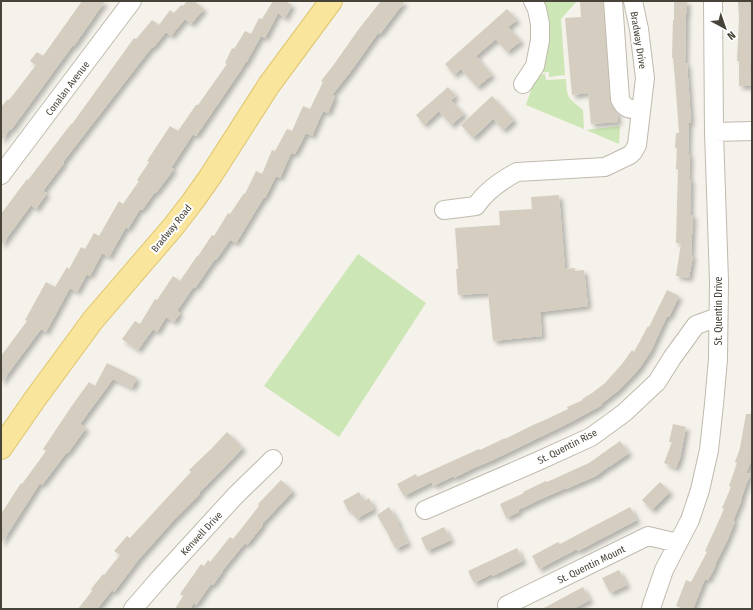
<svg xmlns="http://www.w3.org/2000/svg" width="753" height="610" viewBox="0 0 753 610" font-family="'Fira Sans Condensed',sans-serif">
<defs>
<filter id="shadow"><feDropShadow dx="3.5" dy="3.5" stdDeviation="2" flood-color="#0004"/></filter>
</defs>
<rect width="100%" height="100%" fill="#f4f2ea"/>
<path fill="#cde6b5" d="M537,1H577L561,19L565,75L549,77V72L536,73L550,31Z
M545,74L546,80L566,79C567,100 568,97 583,110L584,129L526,105L536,75Z
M620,126L619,144L586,130Z
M358,254L426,303L339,437L264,386Z"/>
<path fill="#d5cec0" filter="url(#shadow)" d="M82,1H105L74,46L73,45L11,130L10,129L1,141V107L8,99L9,100L36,65L30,61L37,52L43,56Z
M187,1H194L204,9L191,24L185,19L171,36L166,32L153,48L152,47L63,162L64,163L43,191L47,193L36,209L31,205L1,246V214L27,179L28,180L71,124H72L134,38L136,39L152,20L159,25L170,10L174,13L181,5L183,6Z
M273,1H285L292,5L285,18L278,13L265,38L261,36L246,63H245L241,70L196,136L193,134L171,168L174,169L156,193L155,192L142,210L140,209L128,229L126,227L109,257L102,253L90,276L87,274L77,292L70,288L46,332L41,329L1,383V356L27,321L25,320L46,282L55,287L67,267L69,269L81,247L85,249L94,233L99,236L119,201L123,204L139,181L137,180L149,162L147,161L170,126L178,131L196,105H198L227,64L225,63L232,48L234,49L245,31L251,34L259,18L262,19Z
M381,1H405L380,34L378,33L351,71L332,95L335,96L328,113L323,111L312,136L306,133L295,154L291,153L280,178L276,176L265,198L264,197L236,243L230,240L216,260L215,259L195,288L194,286L177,311L180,313L174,322L166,317L157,332L153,329L138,350L122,339L135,321L140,324L155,299L157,300L173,276L180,281L197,256H198L212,235L214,236L228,213L230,214L244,193L245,194L256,171L262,174L272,150L275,151L287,129L292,131L303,106L310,109L323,82L321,81L335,63L358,30Z
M580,1H603L610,100L613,108L617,113L618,122L591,124L588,93L572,95L565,18L581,17Z
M674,1H687V14H686L685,63H687L691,122L689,123L688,154H690L689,179H691L690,215H693L691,255H693L689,278L676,276L681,243H676L678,169H676L677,148H675L676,133H679L675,79L673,58H672L673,20H674Z
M738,1H752L750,69H752V86H739V61H737L739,19Z
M507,9L517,20L508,27L521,41L507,52L496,39L476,56L492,75L477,87L461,69L454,75L445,64Z
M448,87L456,96L451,100L464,114L451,125L439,111L424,125L416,115Z
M492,96L514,120L503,130L493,119L473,138L461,125Z
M559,195L565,269L575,268V271L584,270L588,306L540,312L542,336L493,341L488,293L458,295L456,269H458L455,228L500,225L499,211L532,209L531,197Z
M667,290L679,296L669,317L667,316L651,351L639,369L619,390L601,404L602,405L569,423L493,460L469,470H470L454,478V476L433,486L432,482L404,496L397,484L416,474L417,477L479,449L480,450L505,438V439L533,425L547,419L568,409L567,407L583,400L582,399L592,393L605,383L622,364L632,350L634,352L648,326L649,327Z
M107,363L137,378L132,388L113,379L80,424L86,428L68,453L67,452L42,485L40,483L1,544V514L21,483L22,484L46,451L43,449L71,407L89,382L95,386Z
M746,414H752V459L746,473L750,474L741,499H742L733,521H735L727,541L715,565H716L708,580L705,579L693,609H685L676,606L686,580L691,582L707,552L705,551L716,527L724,509L722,508L731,487L729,486L737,463L735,462L740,448Z
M673,424L686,427L680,458L676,468L664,463L672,442H669Z
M227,432L243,448L199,493L200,494L172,522L139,559L114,592L112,590L97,609H78L92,591L91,589L103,574L104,575L120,555L114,551L127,536L130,538L163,502L191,472L189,470L212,448Z
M620,441L629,453L609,467L608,466V467L596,476L566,489V488L541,499L518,510L519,512L506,518L500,504L524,493L523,492L546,481L547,482L589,463Z
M281,480L293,491L262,524L263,525L247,545L245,543L222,571H223L213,585L211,584L196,605L194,603L190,609H175L183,596L180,594L201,564L204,566L208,560L210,562L230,537L233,539L259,506L258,504Z
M660,482L670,492L652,510L642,500Z
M359,492L364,501L369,498L374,509L356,519L352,511L349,512L343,501Z
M389,507L399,523L398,524L408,543L396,549L389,537H390L377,515Z
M630,507L637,520L578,551L577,549L539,569L532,556L558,542L560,544Z
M444,527L451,540L427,551L421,538Z
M517,548L523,561L493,576L492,574L474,583L468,571Z
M619,570L627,585L610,593L602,578Z
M583,587L590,600L573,609H542Z"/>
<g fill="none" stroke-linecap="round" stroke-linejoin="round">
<g stroke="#c0baad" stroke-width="20">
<path id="minor" d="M613,1L620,99C625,110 630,109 641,110
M523,84L535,66L540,40V24L537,9L533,1
M714,132L752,131
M1,175L132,1
M444,210L476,206C485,192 502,180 517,172L605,167L630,155L633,152L637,145L645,78L639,29L633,1
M425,510L536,462L591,437L624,413L657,382L672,358L696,325L718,317
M507,605L648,536L678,543
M133,609L159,579L235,496L273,459
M651,609L652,605L664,570L690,520L700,490L709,450L714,404L718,359L719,281L714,132L713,1"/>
</g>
<g stroke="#dfc46d" stroke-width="24">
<path id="major" d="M1,448L35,399L93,320L173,227L193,201L210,177L269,85L331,1"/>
</g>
<use href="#minor" stroke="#fff" stroke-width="18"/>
<use href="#major" stroke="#fae59d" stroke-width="22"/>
</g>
<g text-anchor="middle" stroke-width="4" stroke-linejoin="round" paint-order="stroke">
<g font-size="10" fill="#484338" stroke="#fff">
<text transform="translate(639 40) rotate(81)" y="4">Bradway Drive</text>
<text transform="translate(67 88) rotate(-53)" y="4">Conalan Avenue</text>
<text transform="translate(171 228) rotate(-51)" y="4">Bradway Road</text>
<text transform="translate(718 311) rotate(-90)" y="4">St. Quentin Drive</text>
<text transform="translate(567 446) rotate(-27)" y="4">St. Quentin Rise</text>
<text transform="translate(201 533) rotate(-47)" y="4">Kenwell Drive</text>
<text transform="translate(591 564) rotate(-26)" y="4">St. Quentin Mount</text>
</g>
</g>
<rect width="753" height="610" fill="none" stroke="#484338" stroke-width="4"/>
<g transform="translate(725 28) rotate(140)" stroke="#ffffff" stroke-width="3" paint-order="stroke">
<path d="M0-3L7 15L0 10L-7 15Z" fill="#484338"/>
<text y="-6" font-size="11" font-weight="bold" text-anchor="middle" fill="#484338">N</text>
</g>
</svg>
